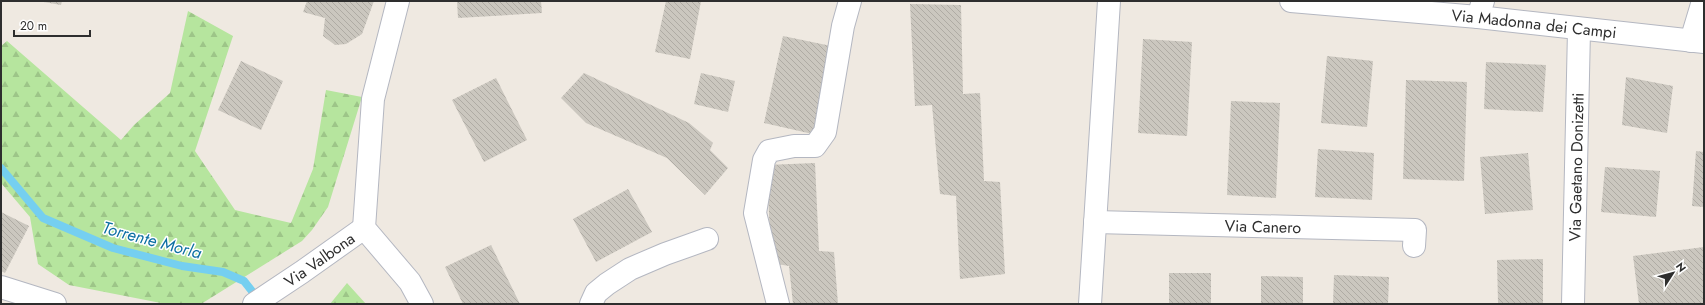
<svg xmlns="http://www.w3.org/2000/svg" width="1705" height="305" viewBox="0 0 1705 305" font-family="Jost,sans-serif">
<defs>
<pattern id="forest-firs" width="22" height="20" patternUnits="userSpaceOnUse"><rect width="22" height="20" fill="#b6e59e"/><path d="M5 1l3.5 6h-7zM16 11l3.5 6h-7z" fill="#9dc588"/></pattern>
<pattern id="building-back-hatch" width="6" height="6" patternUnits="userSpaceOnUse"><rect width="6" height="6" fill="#cbc7bf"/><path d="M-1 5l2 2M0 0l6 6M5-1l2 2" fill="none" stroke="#afaba4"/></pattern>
</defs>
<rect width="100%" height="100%" fill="#efe9e1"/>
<path fill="url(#forest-firs)" d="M188,11L233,36L195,151L235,210L291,223L313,169L326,90L362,97L328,207L312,230L302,241L201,304H166L69,285L38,264L30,217L1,183V46L7,41L121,140L134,125L170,93Z
M347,283L366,304H330Z"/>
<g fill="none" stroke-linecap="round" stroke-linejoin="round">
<path stroke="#75cff0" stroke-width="8" d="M1,168L43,218L113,248L182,266L223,272L244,281L259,300"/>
</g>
<path fill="url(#building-back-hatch)" d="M38,1H62L61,5Z
M307,1H374L362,34L346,44L335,45L323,36L325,18L303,12Z
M457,1H541L542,13L458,18Z
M666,1H701L690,59L655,52Z
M910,4L961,5L963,94L980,93L984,181L1000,182L1005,274L960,279L956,196L940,194L932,105L915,106Z
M783,36L836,47L817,135L764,123Z
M1143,39L1192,42L1187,136L1138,133Z
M1327,56L1373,61L1367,127L1321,123Z
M241,61L283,81L261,130L218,110Z
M1486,62L1546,65L1543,112L1484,109Z
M584,73L689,123L713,143L710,150L728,168L705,195L667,158L586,123L561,98Z
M701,73L735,81L728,112L694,104Z
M1626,77L1673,86L1667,133L1622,125Z
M496,78L527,140L484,162L452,100Z
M1406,80L1467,82L1464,181L1403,179Z
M1231,101L1280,103L1276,198L1227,195Z
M1318,149L1374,153L1372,200L1315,197Z
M1696,151L1704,152V207L1692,206Z
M1528,153L1533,210L1485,214L1480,157Z
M815,163L819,251L834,252L838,304H793L789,266L771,263L767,165Z
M1605,167L1660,171L1656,217L1601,212Z
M628,189L652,232L596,262L573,219Z
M1,212L29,226L5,273L1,271Z
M491,245L520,304H463L445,267Z
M1704,247V304H1639L1633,256Z
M1543,259V303H1498L1497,260Z
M1169,273H1211V304H1169Z
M1334,275L1389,277L1388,304H1333Z
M1261,276L1303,277V304H1261Z"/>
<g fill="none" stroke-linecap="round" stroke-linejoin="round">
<g stroke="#b4b7c1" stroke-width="24">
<g id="minor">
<path d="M1478,17L1483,1"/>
<path d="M1691,41L1703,1"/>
<path id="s1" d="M1095,222L1415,230L1414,246"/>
<path d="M591,304L596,293L607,284L630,269L665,254L707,239"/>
<path d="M778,304L755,213L764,160L769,151L794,146H815L825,132L843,26L850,1"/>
<path d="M1090,304L1109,1"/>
<path id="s2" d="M1573,304L1579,30"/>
</g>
</g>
<g stroke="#b4b7c1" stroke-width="24">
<g id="tertiary">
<path d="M398,1L373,99L364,228L410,282L422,304"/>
<path id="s3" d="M1291,1L1478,17L1704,42"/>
<path d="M1,287L55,304"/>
<path id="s4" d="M254,304L302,272L364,228"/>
</g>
</g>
<use href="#minor" stroke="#fff" stroke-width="22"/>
<use href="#tertiary" stroke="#fff" stroke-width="22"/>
</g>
<g text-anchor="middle" stroke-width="3" stroke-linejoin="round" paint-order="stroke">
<g font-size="16" fill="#2e2e2e" stroke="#fff">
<text dy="6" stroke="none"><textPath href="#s3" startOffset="244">Via Madonna dei Campi</textPath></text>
<text dy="6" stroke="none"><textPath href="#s2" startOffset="137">Via Gaetano Donizetti</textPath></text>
<text dy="6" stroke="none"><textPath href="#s1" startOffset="168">Via Canero</textPath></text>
<text dy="6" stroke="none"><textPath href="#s4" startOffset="79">Via Valbona</textPath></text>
</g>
<g font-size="17" font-style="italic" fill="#0d6fa3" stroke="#fff">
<text transform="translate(152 240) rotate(15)" y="6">Torrente Morla</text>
</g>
</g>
<rect width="1705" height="305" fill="none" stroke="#2e2e2e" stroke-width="4"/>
<g transform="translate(1673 273) rotate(54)" stroke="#ffffff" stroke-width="3" paint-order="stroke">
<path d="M0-3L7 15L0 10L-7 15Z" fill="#2e2e2e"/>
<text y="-6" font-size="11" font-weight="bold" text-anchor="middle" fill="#2e2e2e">N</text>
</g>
<path d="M14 30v6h76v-6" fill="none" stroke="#2e2e2e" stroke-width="2"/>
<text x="20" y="30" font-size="12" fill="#2e2e2e" stroke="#ffffff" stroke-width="3" paint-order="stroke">20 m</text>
</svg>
